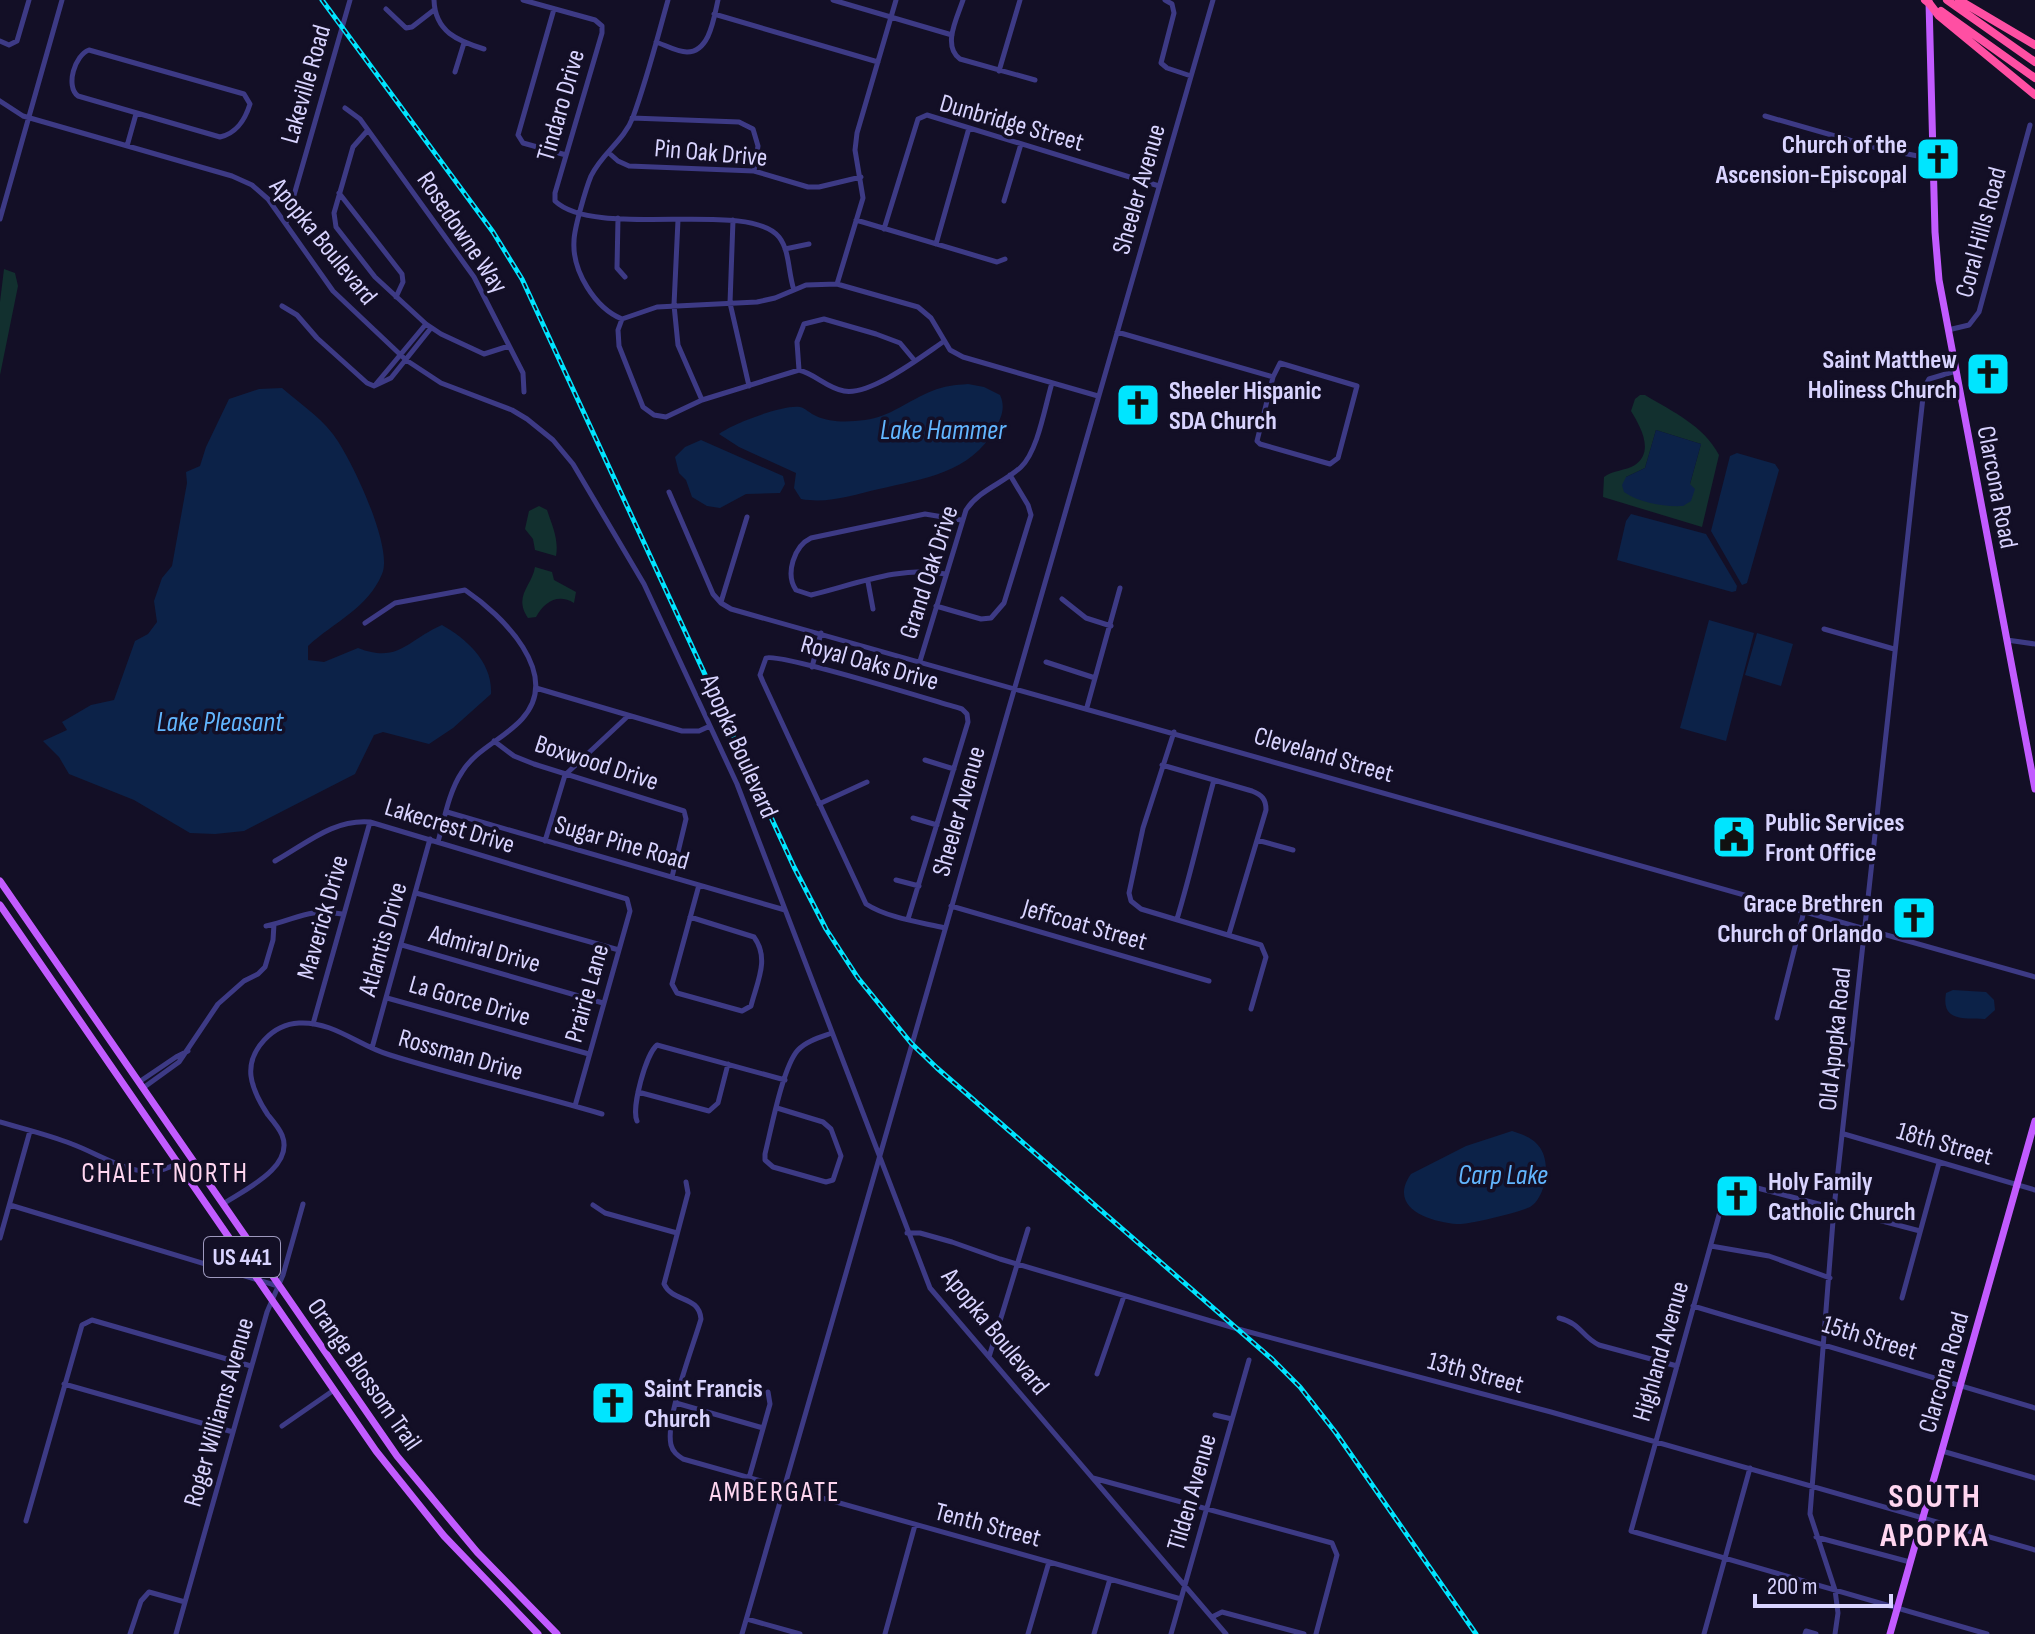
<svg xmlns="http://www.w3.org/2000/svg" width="2035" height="1634" viewBox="0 0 2035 1634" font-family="'Sofia Sans Condensed',sans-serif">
<rect width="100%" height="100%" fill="#130f26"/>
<path fill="#12302f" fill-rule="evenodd" d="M4,269L15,273L18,286L0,375V302Z
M1640,395H1645C1673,412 1703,425 1719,455L1702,527L1603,497L1604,477C1613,470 1625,471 1635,465C1655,451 1640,426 1631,411L1635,399ZM1656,430L1701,444L1690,484L1626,477L1645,468Z
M539,506L547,510C552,525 559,540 556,556L535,550L533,539L525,529L529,511Z
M535,567L552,572L554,580L576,592L574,603C558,593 544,602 536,617L528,618C513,596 532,586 535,567Z"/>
<path fill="#0c2248" d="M968,384L984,387L1000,395C1006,408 1001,418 995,429C971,473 922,479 879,489C853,495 828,504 801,499L794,488L796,473L739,447L719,434C732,424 784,404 800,407C805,408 811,414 816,416C831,423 849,422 865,420C890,417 909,400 932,391C944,386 955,385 968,384Z
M282,388C298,402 319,416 332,433C350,455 394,548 382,574C368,608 334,622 308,646V660L324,662L358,648C399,664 407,640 442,625C467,639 493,663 491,694L453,728L429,744L383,732L374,735L355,774L244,831L215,834L190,833L134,800L69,774L59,757L43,741L67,730L62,722L91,705L114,700L135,641L148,634L157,622L154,601L162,578L172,566L187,483L186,472L200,466L206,447L229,399L259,389Z
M1656,430L1701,444L1690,484L1695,489L1691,501L1683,506C1664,507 1640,503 1624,492L1622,485L1626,477L1645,468Z
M701,440L783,476L785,484L780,493L746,494L720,508L707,506L692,497L686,480L679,473L675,457L685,447Z
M1737,453L1775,464L1779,470L1747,583L1742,585L1711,531L1730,456Z
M1631,514L1706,534L1737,586L1736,591L1732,592L1617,560L1626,521Z
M1709,620L1754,633L1726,741L1680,728Z
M1757,633L1793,644L1781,686L1745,675Z
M1953,990L1986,992L1994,1000L1995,1010L1985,1019C1963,1018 1941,1022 1946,993Z
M1512,1131C1532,1137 1545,1145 1546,1168C1547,1180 1541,1201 1530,1207C1520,1212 1467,1225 1457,1224C1430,1222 1387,1208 1411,1174L1466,1146Z"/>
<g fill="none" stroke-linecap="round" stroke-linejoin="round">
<path stroke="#3d3a85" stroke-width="5" d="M434,0C435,32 458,41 484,49
M523,0L595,20L602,26V33L555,193V201C596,240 749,199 779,237C790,251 788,273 794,290
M668,0C657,39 647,79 633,117C624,141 602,153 591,176C586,188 574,229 574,241C572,271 595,308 622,319L657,307L757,302L775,298L806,285L837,284L918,307L931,318L950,350L963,357L1098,396
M833,0L952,35
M963,0C957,18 942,46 960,59L1035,80
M1165,0L1172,4L1174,13L1161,63L1167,68L1191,76
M386,9L406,28L412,27L434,10
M554,9L518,135L523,143L566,155
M714,14L878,62
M0,41L9,45L17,41L29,0
M656,42C665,45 677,52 687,52C710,52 714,17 718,0
M89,50L244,94L250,104C245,120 237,133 220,137L78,96C65,86 75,55 89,50Z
M999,71L1020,0
M455,72L464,43
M0,101L23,116L232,176L252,185L268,199L333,291L406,360L441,383L512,410L527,419L553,440L573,464L644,584L737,784L930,1288L1226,1634
M345,108L360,119L474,277L523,373L524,392
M1765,116L1877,148L1933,159
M632,118L739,122L753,129L758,146L754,171
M368,130L353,147L334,213L336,227L375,277L426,324L441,334L484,354L509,346
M127,146L136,114
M609,153L618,161L629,166L754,171L808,187H819L861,177
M339,193L402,274L403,282L396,297
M1004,201L1021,144
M618,218L617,268L625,277
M0,219L62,0
M678,220L674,305L678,345L702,400
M733,220L730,303L749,386
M856,220L997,262L1005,259
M286,223L350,0
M884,229L918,119L927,115L1159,186
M936,244L969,128
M785,249L809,244
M837,284L863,198L855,150L857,133L896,0
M282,306L297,315L317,338L367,383L374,386L391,378L431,328
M622,319L618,330L619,346L643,407L654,415L666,417L702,400L799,370C815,374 827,388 844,391C870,396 921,357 943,342
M1948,330L1969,325L1979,312L2030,125
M1117,332L1273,377
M1280,363L1357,386L1338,458L1330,464L1260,444L1257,441L1273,377Z
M799,370L797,342L804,324L824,319L876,334L900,343L915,361
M376,384L426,324
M669,492L713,594L721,603L731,609L2035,977
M945,574C902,565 853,585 811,595L796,590C785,574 794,546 811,538L925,514L961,520
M868,582L873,609
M1062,599L1086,618L1111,626
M721,602L747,517
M936,606L981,619L991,618L1004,603L1031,515L1028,505L1010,475
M365,623L395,603L465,590C502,615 563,674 522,719C504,739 476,749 462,772C449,791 444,820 438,842
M1824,629L1894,649
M2007,640L2035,644
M920,661L966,510C979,490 1004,483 1021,467C1038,451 1045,406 1052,383
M1046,662L1095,678
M812,667L821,633
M536,688L682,731H699L710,726
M1087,707L1120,588
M1174,732L1143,828L1129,893L1131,901L1141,909L1261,945L1266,957L1251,1009
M494,741L514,756L534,764L684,811L686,819L672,877
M925,760L954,769
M1162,765L1252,791C1262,795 1266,799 1266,810L1229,934
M819,804L867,782
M447,812L785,910
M913,818L937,825
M1257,840L1293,850
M545,841L565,775L628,716
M275,861C306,844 333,819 370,822L627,899L630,911L575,1106
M896,880L919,886
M416,893L619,950
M951,906L1209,981
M690,917L754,937C770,959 757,982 751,1006L742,1011L677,993L672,984L699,885
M908,919L968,722L967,714L962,709C934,701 781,653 766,658L760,675L763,682L866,904C888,918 919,922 945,928
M1177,919C1191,873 1201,827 1214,780
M266,926C298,919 308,908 342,914
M402,945L603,1003
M387,998L589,1054
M1777,1018L1804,911
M313,1024L370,822
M372,1048L430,839
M139,1082L176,1057L188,1051
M143,1088L179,1062L218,1004L244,981L258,974L265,967L273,940L274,924
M638,1092L709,1111L718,1103L728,1064
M777,1108L823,1122L831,1129L841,1156L833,1180L826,1182L773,1167L765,1160V1154C771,1130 783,1066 798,1050C806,1041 821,1037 832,1033
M637,1121C631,1108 646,1054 657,1045L785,1080
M0,1122C24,1129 49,1135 72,1144C105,1156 143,1186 177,1163
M1844,1134L2035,1190
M686,1182L688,1193L664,1284C673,1303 699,1295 701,1319C693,1347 665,1418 671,1445C673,1452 677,1455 683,1459L1181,1599
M223,1204C244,1190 295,1167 282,1135C279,1128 273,1121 268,1115C260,1103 253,1091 251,1076C248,1050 273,1024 299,1023C333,1021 359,1046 390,1055C460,1077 531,1093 602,1114
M10,1205L278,1286
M593,1205L605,1213L677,1233
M1834,1208L1738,1183L1731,1184L1726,1190L1631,1531L1987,1634
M1867,1217L1920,1231
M907,1233H920L952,1242L1000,1259L1238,1329L1551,1412L2035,1550
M0,1238L30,1131
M1711,1246L1769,1256L1830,1278
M1902,1298L1939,1163
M1693,1306L2035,1408
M1559,1318C1582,1324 1581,1336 1599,1345L1677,1366
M989,1357L1028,1229
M1097,1374L1124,1296
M64,1384L233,1432
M676,1403L763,1428
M1215,1415L1232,1419
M282,1426L334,1390
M1942,1451L2035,1478
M749,1478L770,1404L768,1392
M1093,1478L1332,1543L1337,1555L1316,1634
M26,1521L82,1325L92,1320L251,1366
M1816,1537L1910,1562
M1212,1617L1222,1612L1304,1634
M747,1619L800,1634
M130,1634L141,1601L149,1592L185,1602
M176,1634L267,1312L283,1275L303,1204
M742,1634L1213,0
M885,1634L915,1525
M1028,1634L1049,1562
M1094,1634L1110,1579
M1171,1634L1249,1360
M1704,1634L1750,1468
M1805,1634L1806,1631L1816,1634
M1835,1634L1838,1613L1835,1590L1810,1514L1834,1208L1924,388L1929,379L1956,371"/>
<path stroke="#c25bff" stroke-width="7" d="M1929,2L1935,232L1939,280L2035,789
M0,881L397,1456L477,1552L557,1634
M0,905L376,1451L444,1536L538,1634
M1890,1634L2035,1121"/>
<path stroke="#ff4fa3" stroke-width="8" d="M1947,0L2035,62
M1959,0L2035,45
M1929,3L1939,16L2035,95
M1941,11L2035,78"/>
<g stroke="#00e5ff" stroke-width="5">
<path id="rail" d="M322,0L493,232L522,279L794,867L826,929L858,978L911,1043L937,1068L1272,1359L1300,1387L1336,1433L1476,1634"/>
</g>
<use href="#rail" stroke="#130f26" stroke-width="2" stroke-dasharray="6" stroke-linecap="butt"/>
<path stroke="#ff4fa3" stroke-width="8" d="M1925,0L1929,3"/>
</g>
<defs>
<g id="church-square" transform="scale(2.3)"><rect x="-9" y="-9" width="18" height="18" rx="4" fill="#00e5ff" stroke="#130f26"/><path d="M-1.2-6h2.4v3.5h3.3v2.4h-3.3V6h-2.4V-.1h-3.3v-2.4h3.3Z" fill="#111"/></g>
<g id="civic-square" transform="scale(2.3)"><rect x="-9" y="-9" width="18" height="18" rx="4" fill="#00e5ff" stroke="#130f26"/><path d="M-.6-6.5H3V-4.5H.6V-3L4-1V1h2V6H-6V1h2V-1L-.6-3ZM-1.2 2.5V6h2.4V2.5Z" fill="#111"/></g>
</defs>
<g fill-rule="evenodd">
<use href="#church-square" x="1938" y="159"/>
<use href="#church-square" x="1988" y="374"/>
<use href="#church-square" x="1138" y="405"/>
<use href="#civic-square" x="1734" y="837"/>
<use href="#church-square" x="1914" y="918"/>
<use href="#church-square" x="1737" y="1196"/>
<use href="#church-square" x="613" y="1403"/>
</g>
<g text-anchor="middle" stroke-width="7" stroke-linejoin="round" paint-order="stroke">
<rect fill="#130f26" stroke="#9e99be" stroke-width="2" x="204" y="1237" width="76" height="40" rx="6"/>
<g font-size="24" font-weight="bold" fill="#d9d4ff">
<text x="242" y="1265">US 441</text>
</g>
<g font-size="26" fill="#d9d4ff" stroke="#130f26">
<text transform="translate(305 84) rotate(-74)" y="9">Lakeville Road</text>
<text transform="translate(560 105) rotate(-74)" y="9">Tindaro Drive</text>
<text transform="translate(1012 122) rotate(16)" y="9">Dunbridge Street</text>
<text transform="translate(711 152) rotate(5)" y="9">Pin Oak Drive</text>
<text transform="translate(1138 189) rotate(-74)" y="9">Sheeler Avenue</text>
<text transform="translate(463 232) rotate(56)" y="9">Rosedowne Way</text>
<text transform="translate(1980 232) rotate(-75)" y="9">Coral Hills Road</text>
<text transform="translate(324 241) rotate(51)" y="9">Apopka Boulevard</text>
<text transform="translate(1998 487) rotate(79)" y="9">Clarcona Road</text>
<text transform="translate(928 572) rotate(-72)" y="9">Grand Oak Drive</text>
<text transform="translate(870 662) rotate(16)" y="9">Royal Oaks Drive</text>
<text transform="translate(740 746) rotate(66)" y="9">Apopka Boulevard</text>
<text transform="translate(1324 754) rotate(16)" y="9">Cleveland Street</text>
<text transform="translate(597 762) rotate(18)" y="9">Boxwood Drive</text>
<text transform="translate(958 811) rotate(-74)" y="9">Sheeler Avenue</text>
<text transform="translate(450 825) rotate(17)" y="9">Lakecrest Drive</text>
<text transform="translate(622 842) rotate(16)" y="9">Sugar Pine Road</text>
<text transform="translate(322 917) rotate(-74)" y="9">Maverick Drive</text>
<text transform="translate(1085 924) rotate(16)" y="9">Jeffcoat Street</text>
<text transform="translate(382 939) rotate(-74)" y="9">Atlantis Drive</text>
<text transform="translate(485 948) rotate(16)" y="9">Admiral Drive</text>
<text transform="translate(586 993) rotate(-74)" y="9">Prairie Lane</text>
<text transform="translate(470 1000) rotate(16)" y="9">La Gorce Drive</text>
<text transform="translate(1834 1039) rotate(-84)" y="9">Old Apopka Road</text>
<text transform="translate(461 1054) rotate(16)" y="9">Rossman Drive</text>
<text transform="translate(1945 1143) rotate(16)" y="9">18th Street</text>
<text transform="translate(996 1331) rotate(51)" y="9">Apopka Boulevard</text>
<text transform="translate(1870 1337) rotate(17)" y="9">15th Street</text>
<text transform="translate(1660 1351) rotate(-74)" y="9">Highland Avenue</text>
<text transform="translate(1476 1372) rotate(15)" y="9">13th Street</text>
<text transform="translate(1943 1372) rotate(-74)" y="9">Clarcona Road</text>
<text transform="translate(365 1374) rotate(55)" y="9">Orange Blossom Trail</text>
<text transform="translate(218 1412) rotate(-74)" y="9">Roger Williams Avenue</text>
<text transform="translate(1191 1492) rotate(-74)" y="9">Tilden Avenue</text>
<text transform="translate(988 1524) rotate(15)" y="9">Tenth Street</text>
</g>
<g font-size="26" font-weight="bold" fill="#d9d4ff" stroke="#130f26" text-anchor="start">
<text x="1907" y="153" text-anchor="end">Church of the<tspan x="1907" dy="30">Ascension-Episcopal</tspan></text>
<text x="1957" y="368" text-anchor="end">Saint Matthew<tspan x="1957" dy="30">Holiness Church</tspan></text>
<text x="1169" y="399">Sheeler Hispanic<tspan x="1169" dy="30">SDA Church</tspan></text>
<text x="1765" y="831">Public Services<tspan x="1765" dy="30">Front Office</tspan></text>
<text x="1883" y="912" text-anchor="end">Grace Brethren<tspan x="1883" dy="30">Church of Orlando</tspan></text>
<text x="1768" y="1190">Holy Family<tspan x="1768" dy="30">Catholic Church</tspan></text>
<text x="644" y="1397">Saint Francis<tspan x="644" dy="30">Church</tspan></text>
</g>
<g font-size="28" font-style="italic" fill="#62b6ff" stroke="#130f26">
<text x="943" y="439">Lake Hammer</text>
<text x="220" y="731">Lake Pleasant</text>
<text x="1503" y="1184">Carp Lake</text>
</g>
<g font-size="28" letter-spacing="2" fill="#ffd6f0" stroke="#130f26">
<text x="165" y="1182">CHALET NORTH</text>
<text x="775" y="1501">AMBERGATE</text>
</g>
<g font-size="34" font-weight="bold" letter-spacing="2" fill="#ffd6f0" stroke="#130f26">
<text x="1935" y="1507">SOUTH<tspan x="1935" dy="39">APOPKA</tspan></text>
</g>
</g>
<path d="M1755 1594v12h136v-12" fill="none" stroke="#d9d4ff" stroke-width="4"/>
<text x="1767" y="1594" font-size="24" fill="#d9d4ff" stroke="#130f26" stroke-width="6" paint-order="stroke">200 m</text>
</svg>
